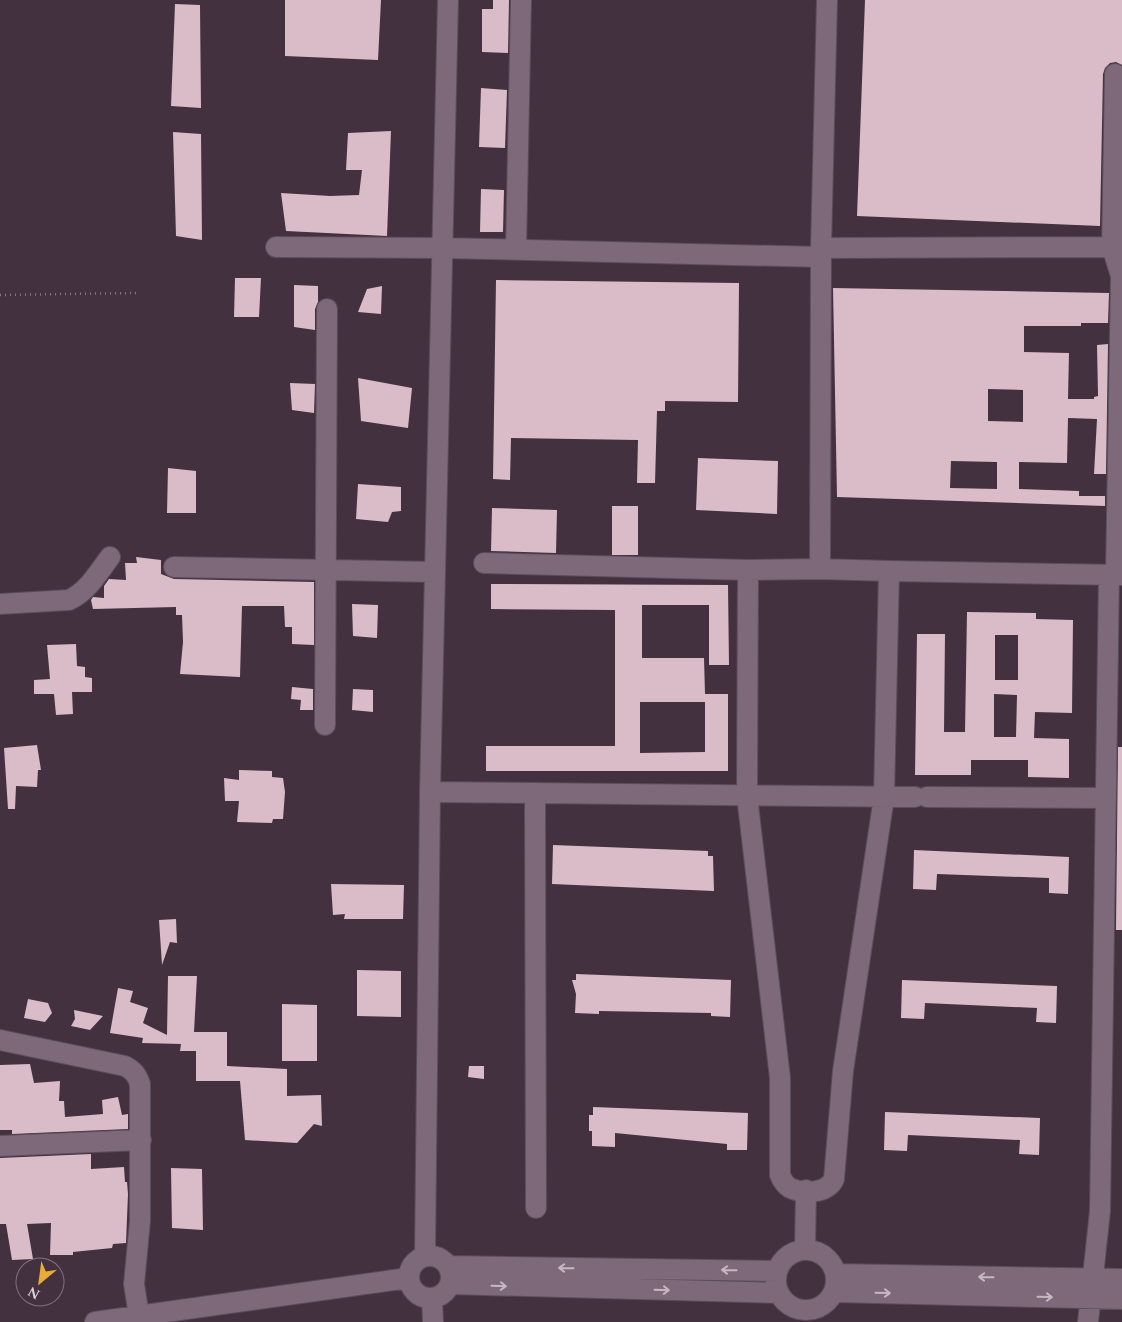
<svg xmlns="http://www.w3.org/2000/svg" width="1122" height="1322" viewBox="0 0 1122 1322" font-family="Spectral,serif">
<rect width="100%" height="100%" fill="#433140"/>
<path fill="#d9bcc7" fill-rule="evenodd" d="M285,0H381L378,60L285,56Z
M493,0H509L508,53L482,52V9H493Z
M865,0H1122V65L1116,62L1110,63L1105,68L1103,74L1100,226L857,216Z
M175,4L200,5L201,108L171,106Z
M481,88L507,90L505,148L479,147Z
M391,131L387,236L286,231L281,193L330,196L359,195L362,170H346L348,133Z
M173,132L201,134L202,240L176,236Z
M481,189L504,190L503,232H480Z
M235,278H261L259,317H234Z
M496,280L739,283L738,402L665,401V411H657L655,483H637L638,440L511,438L510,480L493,479Z
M294,285L318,286V302L315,309V330L294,327Z
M382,286L381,314L358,312L367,289Z
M833,288L1109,293L1108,323H1081V326H1024V352L1069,353L1068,399H1094V397L1098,396L1097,345L1108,344L1106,474H1094L1097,419L1068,418L1067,463L1019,462V489L1079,491V496H1105V506L837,497ZM988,389L1023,390V422L988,421ZM951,461L997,462V489L950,488Z
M358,378L412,388L408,428L361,421Z
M290,383L315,384L314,413L292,410Z
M698,458L778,461L777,514L696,510Z
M168,468L196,471V513H167Z
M358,484L401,487V511L392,512L388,522L356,519Z
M612,506H638V555H612Z
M492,508L557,510L556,553L491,551Z
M136,557L161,560V574L174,579L314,582V645L292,644V627H285L284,606H242L240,677L180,674L183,642L182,615H176V607L93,609L91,600L93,597L104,598V586L109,579L126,580L125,563H137Z
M491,584L728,585L729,665H709V605H642V658H704L705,694H728V771H486V746H615V610L491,609ZM640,702H705V752L640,753Z
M352,604L378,605L377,638L353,636Z
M967,612L1036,613V619L1073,620L1072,713L1035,712L1034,738L1069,739V778L1028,777V760H971V775H915L917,634H945L944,732H965ZM995,635H1018V680H995ZM994,694L1017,695L1016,737H994Z
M76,644L77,666L85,667V677L92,678V692H72L73,714L56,715L54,694H34V680L50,679L47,645Z
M292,687L313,689V710H300L301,700L291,699Z
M353,689L373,690V712L352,710Z
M37,745L41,770H38L37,787L16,786L15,809H8L4,748Z
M1118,747H1122V930H1116Z
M239,770L272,771V777L283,778L285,792L283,819H273L272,823L237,822L239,801H225L224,778L239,780Z
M553,845L708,851V856H713L714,891L552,884Z
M914,850L1069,857L1068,894L1049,893V878L937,874L936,890L913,889Z
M331,884L404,885L403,919H344L345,914L333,915Z
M176,919L177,943L170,942L162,965L159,920Z
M357,970L401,971V1017L357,1016Z
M576,974L731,980L730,1017L711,1016V1013L599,1011V1014L575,1013L576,994L572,980H576Z
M168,976H197L194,1032H227V1066L287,1069V1096L321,1095L322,1126L314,1124L297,1143L245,1140L240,1081H196V1051H180L181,1044L142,1043L143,1038L110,1033L118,988L133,991L130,1002L148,1008L143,1023L167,1035Z
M902,980L1057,986L1056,1023L1036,1022L1037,1008L925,1003L924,1019L901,1018Z
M28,999L48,1003L52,1013L45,1022L24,1018Z
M282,1004L317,1005V1061H282Z
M74,1010L103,1016L90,1030L71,1026L75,1019Z
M30,1064L34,1083L60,1081L59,1101H64L65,1117L103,1114L102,1100L118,1097L122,1115L128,1114V1129L12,1134V1130H0V1065Z
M469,1066H484V1079L468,1077Z
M593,1107L748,1113L747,1150H727V1144L615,1133V1147L592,1146V1131H589V1115H593Z
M885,1112L1040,1118L1039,1155L1019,1154L1020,1140L908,1135L907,1151L884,1150Z
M91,1154V1169L124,1167L125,1182H127L128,1194L126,1243L113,1244L112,1248L73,1252V1255H50L51,1223L27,1224L33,1259L12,1260L6,1224H0V1158Z
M171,1168L202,1169L203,1230L172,1228Z"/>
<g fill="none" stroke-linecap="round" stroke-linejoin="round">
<g stroke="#5b4d59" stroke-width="22">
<path id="minor" d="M1115,74L1112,247L1121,276L1116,574
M276,247L442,248L821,257
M821,248L1112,247L1122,248
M516,249L521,0
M484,563L748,570L820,569L889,571L1122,575
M174,567L434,572
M820,569L821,248L827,0
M748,570L747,796L780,1078V1175C782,1180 785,1185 790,1188C803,1194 827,1194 834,1179L843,1071L884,797L889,571
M0,604L69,600C88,591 98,573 110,557
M325,725L327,309
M430,792L915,797
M535,793L536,1208
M927,797L1106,798
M0,1040L125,1066C134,1071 137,1075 140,1084V1221L134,1284L139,1316
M0,1146L141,1140
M776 1280a30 30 0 1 1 60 0a30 30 0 1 1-60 0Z
M805,1250L806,1190
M409 1277a21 21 0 1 1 42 0a21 21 0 1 1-42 0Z
M425,1256L430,792L448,0
M448,1266L777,1271
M836,1274L1122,1279
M450,1284L779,1293
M834,1292L1122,1299
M432,1299L433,1322
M95,1322L408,1278
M1088,1322L1100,1211L1109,574"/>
</g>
<path stroke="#847582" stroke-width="2.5" stroke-dasharray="1 4" stroke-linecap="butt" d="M0,295L136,293"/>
<use href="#minor" stroke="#7d697a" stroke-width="20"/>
</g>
<defs><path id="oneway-shaft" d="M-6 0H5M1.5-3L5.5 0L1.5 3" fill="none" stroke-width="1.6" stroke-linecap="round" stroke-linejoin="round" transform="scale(1.25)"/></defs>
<g stroke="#c5b8c3">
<use href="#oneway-shaft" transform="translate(566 1268) rotate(-179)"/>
<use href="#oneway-shaft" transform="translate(729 1270) rotate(-179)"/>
<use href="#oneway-shaft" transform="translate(986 1277) rotate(-179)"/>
<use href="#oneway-shaft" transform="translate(499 1286) rotate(2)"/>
<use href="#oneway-shaft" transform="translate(662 1290) rotate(2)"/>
<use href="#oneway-shaft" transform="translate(883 1293) rotate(1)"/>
<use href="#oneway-shaft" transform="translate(1045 1297) rotate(1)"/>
</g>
<g transform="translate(40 1282) rotate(209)"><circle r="24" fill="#433140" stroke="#81717e"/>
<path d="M0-4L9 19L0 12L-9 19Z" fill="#eaaa38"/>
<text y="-8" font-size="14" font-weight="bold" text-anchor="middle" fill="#ddd2db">N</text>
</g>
</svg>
